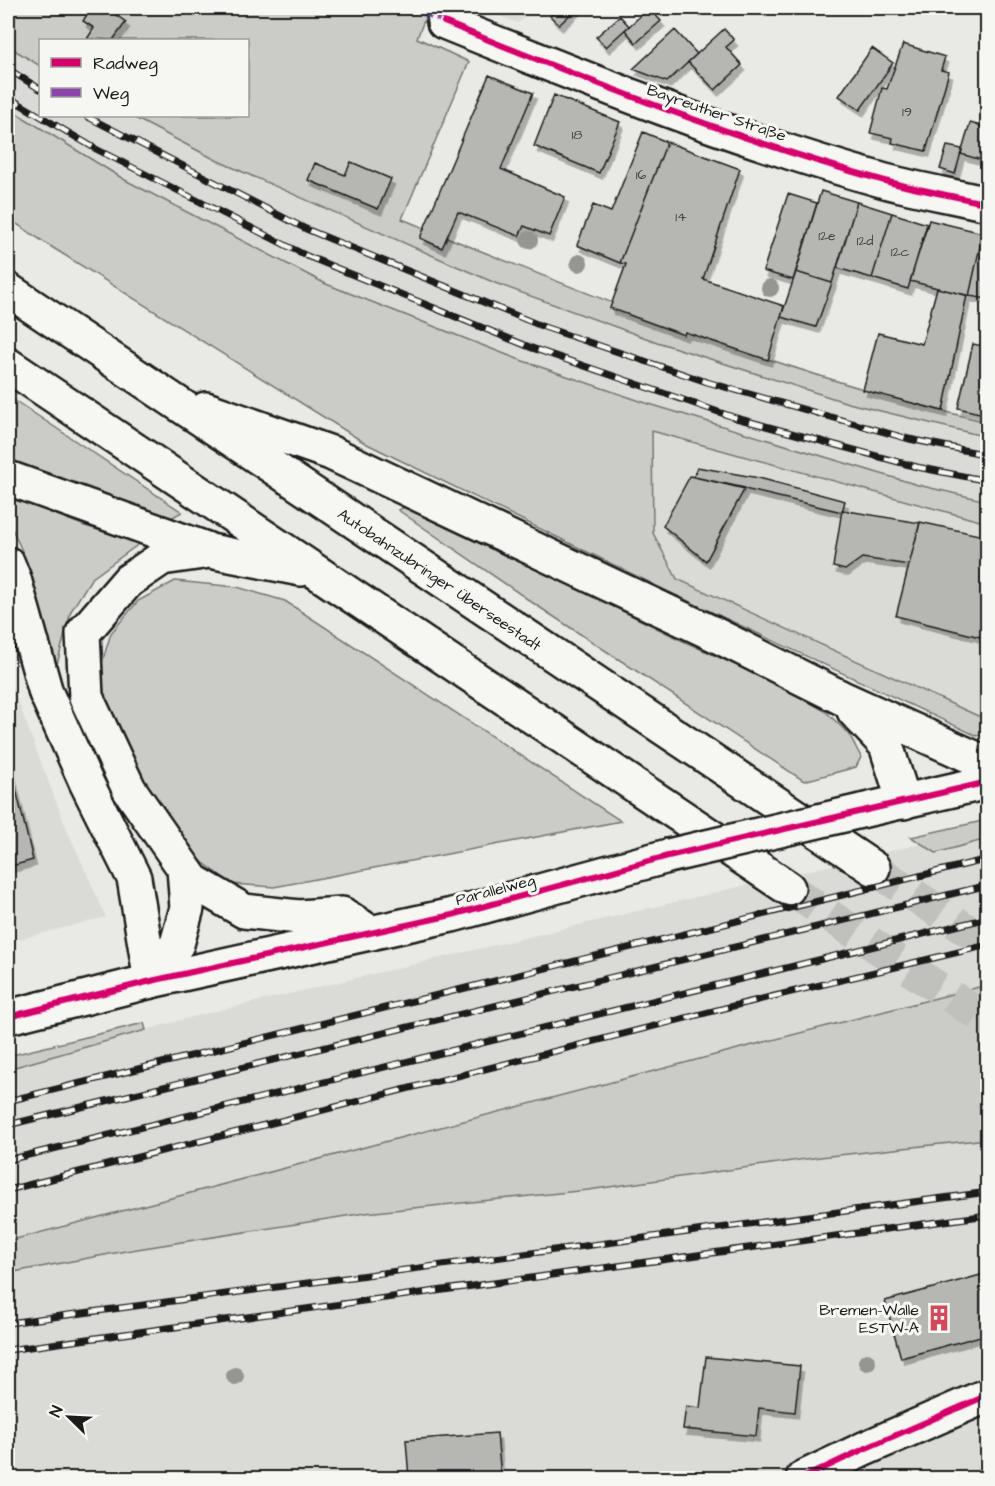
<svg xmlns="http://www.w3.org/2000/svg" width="995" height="1486" viewBox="0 0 995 1486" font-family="'Architects Daughter',sans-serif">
<defs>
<filter id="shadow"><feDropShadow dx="3.5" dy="6" stdDeviation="0" flood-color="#0004"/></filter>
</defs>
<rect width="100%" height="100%" fill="#e9e9e5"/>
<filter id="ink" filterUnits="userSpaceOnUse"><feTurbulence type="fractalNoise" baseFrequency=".0167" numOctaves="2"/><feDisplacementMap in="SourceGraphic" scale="12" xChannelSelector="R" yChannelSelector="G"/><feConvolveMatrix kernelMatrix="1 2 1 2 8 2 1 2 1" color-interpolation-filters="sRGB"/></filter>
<g filter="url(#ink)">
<path fill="#dadad6" d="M479,8H534L518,23Z
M8,46L40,66V116H131L218,161L495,283L657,342L848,403L987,437V501L918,485L646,403L520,360L326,284L125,180L8,108Z
M652,431L987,523V720L677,579L653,533Z
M8,676L65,825L106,917L8,942Z
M987,828V985L749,1046L8,1241V1069L192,1017Z
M987,1139V1478H8V1273L131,1250L365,1213L588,1190L820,1157Z"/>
<path fill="#cbcbc7" stroke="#747472" stroke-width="1.5" d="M8,8H429L417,38L469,62L402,219C593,297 786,375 987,422V437L848,403L657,342L495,283L218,161L131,116H248V40H40V66L8,46Z
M8,108L125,180L326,284L520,360L646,403L918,485L987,501V523L652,431L653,533L677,579L987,720V733L977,736L669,592L365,443L50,246L8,218Z
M8,396L182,512L171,518L34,474L8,462Z
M8,496L85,526L140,543L91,579L71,611L55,672L22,551L8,520Z
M409,505L683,641L771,681L825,711L849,734L861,757L856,767L804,781L533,603L398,510Z
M175,581L237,587L285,601L621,821L274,887L232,884L193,855L133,764L106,711L100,669L111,633L138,601Z
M987,820V839L936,853L911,837Z
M987,985V1139L820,1157L588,1190L365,1213L131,1250L8,1273V1241L749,1046Z
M144,1023L146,1030L8,1069V1056Z"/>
<path fill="#b6b6b3" stroke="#1c1c1c" stroke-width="1.5" filter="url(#shadow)" d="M91,8L103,15L107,9L126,22L113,40L87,39L94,28L83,21Z
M558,8H577L559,25L550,16Z
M649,8L661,21L636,43L625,30Z
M620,16L629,26L606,47L596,37Z
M724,29L734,40L726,47L742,65L715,90L688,62Z
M675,30L697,54L667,82L633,69Z
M903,44L945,57L941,70L949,72L926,151L892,143L893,138L870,133L882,88L887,89Z
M872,48L893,63L860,110L839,96Z
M489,75L533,93L501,169L565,197L549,236L524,226L519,236L458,212L442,248L420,238Z
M554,95L620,122L599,173L534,146Z
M970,123L988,128V162L961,154Z
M643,132L667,142L620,263L577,245L593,205L611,212Z
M667,142L740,169L703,279L784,306L768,360L685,332L684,335L610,308L626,264L620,263Z
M947,146L962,149L955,174L940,169Z
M351,162L391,179L378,209L308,180L315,163L345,175Z
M821,191L857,202L832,283L796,272Z
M788,194L817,203L793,280L763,271Z
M857,202L892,213L872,278L837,268Z
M892,213L927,224L908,289L872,278Z
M929,220L983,233L969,296L910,281Z
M983,233L988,234V299L969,296Z
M796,272L832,283L816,327L781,317Z
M937,288L967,295L943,411L863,390L878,333L922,344Z
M973,344L988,347V415L958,408Z
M697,467L759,478L845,501L842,512L694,477Z
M690,476L745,488L706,561L663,526Z
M842,510L920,523L909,565L862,558L845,570L833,567Z
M920,522L988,537V639L896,616Z
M8,756L33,860L8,867Z
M988,1273V1334L901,1358L885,1301Z
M706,1357L800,1366L795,1412L759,1408L756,1436L683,1429L686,1406L700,1408Z
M497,1433L501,1478H409L406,1440Z"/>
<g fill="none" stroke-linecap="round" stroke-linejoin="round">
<path stroke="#c0c0bd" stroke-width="33" stroke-dasharray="33 16" stroke-linecap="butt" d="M873,868L988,944
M788,888L988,1021"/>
<g stroke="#1c1c1c" stroke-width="38">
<path id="street" d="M444,22C589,81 734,139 885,181C919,190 954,196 988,204
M8,1017L151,981
M803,1478L864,1449L988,1395"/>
</g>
<g stroke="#1c1c1c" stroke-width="38">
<path id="secondary" d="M861,811L988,782
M151,981L452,915L668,856"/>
</g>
<g stroke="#1c1c1c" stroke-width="38">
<path id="highway" d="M8,290L873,868
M8,365L788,888
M206,409L331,453L712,633L842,698L988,764
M8,478L206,549
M8,564L14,579L46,693L86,782L134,878L151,981
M301,569L210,551L162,558L128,581L83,633L86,697L129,789L193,881L244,911L299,917L342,914L371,933
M854,711L886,745L904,802
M151,981L177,944L187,908L184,868"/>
</g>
<use href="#street" stroke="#f6f6f2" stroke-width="33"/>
<use href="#secondary" stroke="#f6f6f2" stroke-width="33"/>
<use href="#highway" stroke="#f6f6f2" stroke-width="33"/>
<g stroke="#1c1c1c" stroke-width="7">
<path id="rail" d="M8,69L40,89
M8,97L96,149L307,256L532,348L736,418L917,467L988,481
M86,116L306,229L544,327L707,382L909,439L988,455
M8,1101L988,859
M8,1125L988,885
M8,1160L988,918
M8,1190L737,1005L988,945
M8,1323L988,1192
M8,1350L988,1215"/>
</g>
<use href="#rail" stroke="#f6f6f2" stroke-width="4.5" stroke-dasharray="14" stroke-linecap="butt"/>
<g stroke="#1c1c1c" stroke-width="38" stroke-linecap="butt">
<path id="secondary-bridge" d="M668,856L861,811"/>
</g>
<use href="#secondary-bridge" stroke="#f6f6f2" stroke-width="33"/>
<path stroke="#8e44ad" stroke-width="4.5" stroke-dasharray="9 4.5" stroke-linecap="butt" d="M411,8L444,22"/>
<g stroke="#f6f6f2" stroke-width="10">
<path id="cycleway" d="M444,22C589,81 734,139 885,181C919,190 954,196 988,204
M8,1017L151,981L452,915L668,856L988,782
M803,1478L864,1449L988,1395"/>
</g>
<use href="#cycleway" stroke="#d6006c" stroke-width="6"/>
</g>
<g fill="#959592">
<circle cx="529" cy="240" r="9"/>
<circle cx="579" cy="263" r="9"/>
<circle cx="770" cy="288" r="9"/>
<circle cx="867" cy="1362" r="9"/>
<circle cx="235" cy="1376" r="9"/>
</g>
</g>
<defs>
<g id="building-bare" transform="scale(2.07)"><path d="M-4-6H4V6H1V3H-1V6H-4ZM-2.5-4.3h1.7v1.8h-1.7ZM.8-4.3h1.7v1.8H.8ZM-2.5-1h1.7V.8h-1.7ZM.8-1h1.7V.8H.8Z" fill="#d1495b" stroke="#f6f6f2" stroke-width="2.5" paint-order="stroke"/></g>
</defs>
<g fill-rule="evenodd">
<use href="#building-bare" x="939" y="1318"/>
</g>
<g text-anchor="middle" stroke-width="6" stroke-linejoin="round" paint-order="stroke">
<g font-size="14" fill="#424242">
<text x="907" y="116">19</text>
<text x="577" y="139">18</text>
<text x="641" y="179">16</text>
<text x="681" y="221">14</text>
<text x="827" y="240">12e</text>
<text x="865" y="245">12d</text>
<text x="900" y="256">12c</text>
</g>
<g font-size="16" fill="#1c1c1c" stroke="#f6f6f2">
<text transform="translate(717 112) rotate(19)" y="6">Bayreuther Straße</text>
<text transform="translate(440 579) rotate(34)" y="6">Autobahnzubringer Überseestadt</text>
<text transform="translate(495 889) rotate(-15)" y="6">Parallelweg</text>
</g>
<g font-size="16" fill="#1c1c1c" stroke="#f6f6f2" text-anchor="end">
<text x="919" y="1315">Bremen-Walle<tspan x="919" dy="18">ESTW-A</tspan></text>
</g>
</g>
<rect width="995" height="1486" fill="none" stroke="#f6f6f2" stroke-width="30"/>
<rect x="15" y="15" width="965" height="1456" fill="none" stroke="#1c1c1c" stroke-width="2" filter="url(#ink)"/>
<rect x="39" y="39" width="210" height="78" fill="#f6f6f2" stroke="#9f9f9c" stroke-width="1.5"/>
<rect x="51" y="58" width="30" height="9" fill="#d6006c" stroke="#9f9f9c" stroke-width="1.5"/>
<text x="93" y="69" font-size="18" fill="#1c1c1c">Radweg</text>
<rect x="51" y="88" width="30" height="9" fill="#8e44ad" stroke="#9f9f9c" stroke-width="1.5"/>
<text x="93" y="99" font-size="18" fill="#1c1c1c">Weg</text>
<g transform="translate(69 1417) rotate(294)" stroke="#f6f6f2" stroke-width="4.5" paint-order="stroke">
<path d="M0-4.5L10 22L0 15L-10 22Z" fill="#1c1c1c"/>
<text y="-9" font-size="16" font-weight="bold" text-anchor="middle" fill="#1c1c1c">N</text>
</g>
</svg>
